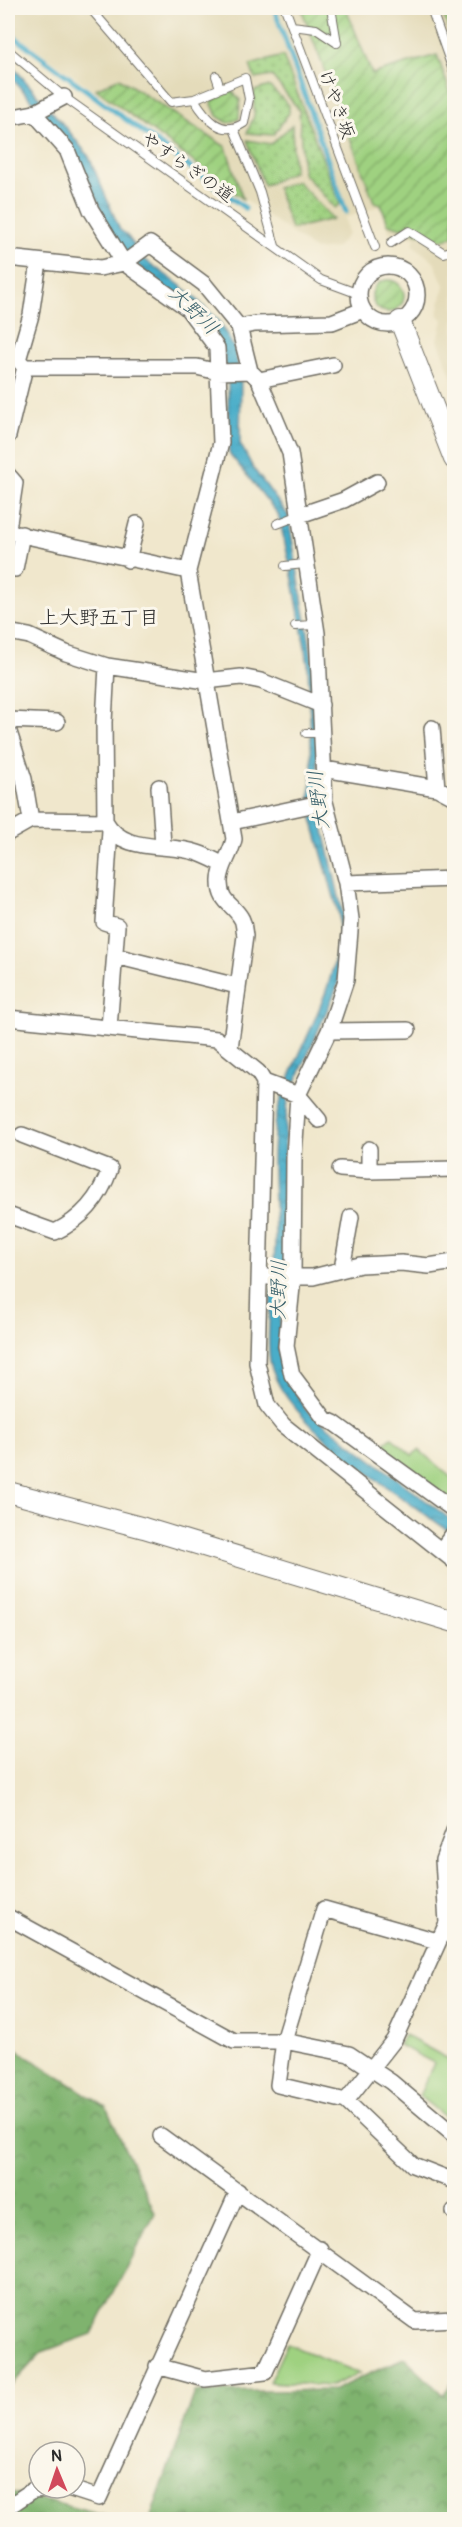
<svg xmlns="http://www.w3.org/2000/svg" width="462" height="2527" viewBox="0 0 462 2527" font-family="Pangolin,'Klee One',sans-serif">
<defs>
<pattern id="grass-dots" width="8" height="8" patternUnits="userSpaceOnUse" patternTransform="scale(1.5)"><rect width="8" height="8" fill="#9fd180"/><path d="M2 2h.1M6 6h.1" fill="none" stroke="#82aa69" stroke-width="1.8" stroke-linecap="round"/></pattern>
<pattern id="forest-crowns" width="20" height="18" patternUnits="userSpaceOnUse" patternTransform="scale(1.5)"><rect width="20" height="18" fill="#7fb36e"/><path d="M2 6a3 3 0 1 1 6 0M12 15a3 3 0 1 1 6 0" fill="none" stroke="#68925b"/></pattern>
<pattern id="garden-furrows" width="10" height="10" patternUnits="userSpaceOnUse" patternTransform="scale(1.5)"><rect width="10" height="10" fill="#9fd180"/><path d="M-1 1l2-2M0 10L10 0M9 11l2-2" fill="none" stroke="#82aa69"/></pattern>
<pattern id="water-ripples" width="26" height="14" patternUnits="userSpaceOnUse" patternTransform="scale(1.5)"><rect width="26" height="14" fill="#4aadc9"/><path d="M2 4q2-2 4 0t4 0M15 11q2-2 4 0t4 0" fill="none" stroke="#3e8da3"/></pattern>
</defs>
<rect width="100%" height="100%" fill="#fbf7ec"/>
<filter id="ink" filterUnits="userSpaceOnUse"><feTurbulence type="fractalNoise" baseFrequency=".0167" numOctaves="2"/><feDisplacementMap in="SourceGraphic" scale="12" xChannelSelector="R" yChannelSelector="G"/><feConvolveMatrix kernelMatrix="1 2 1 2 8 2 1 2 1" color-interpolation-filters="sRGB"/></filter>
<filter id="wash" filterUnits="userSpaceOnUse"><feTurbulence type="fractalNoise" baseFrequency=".008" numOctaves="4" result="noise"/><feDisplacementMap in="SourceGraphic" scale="24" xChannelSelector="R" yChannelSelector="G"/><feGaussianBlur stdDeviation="1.35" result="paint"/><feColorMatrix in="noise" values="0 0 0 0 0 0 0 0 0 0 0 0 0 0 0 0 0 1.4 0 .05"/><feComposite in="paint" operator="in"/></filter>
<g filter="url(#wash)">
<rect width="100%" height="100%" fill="#f0e7cc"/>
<path fill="#e4dbba" d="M8,8H454V383L438,340L443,320L438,314L444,285L434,262L413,245L415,237L389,232L382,205L345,218L348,234L336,248L315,250L9,29Z"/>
<path fill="url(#grass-dots)" stroke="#657e56" stroke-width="1.5" d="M441,8H454V45Z
M283,56L340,204L335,208L303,173L299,110L272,76L255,79L250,65Z
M269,86L289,105V113L273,135L247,133L254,116V91Z
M292,125L294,171L264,186L247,140L271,144Z
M297,181L333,219L291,229L277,188Z"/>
<path fill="url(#forest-crowns)" stroke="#556f4c" stroke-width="1.5" d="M8,2044L106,2107L155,2213L92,2334L42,2352L8,2389Z
M404,2358L443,2395L454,2380V2519H150L195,2392L334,2390Z
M8,2481L11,2492L118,2519H8Z"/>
<path fill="#9fd180" stroke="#657e56" stroke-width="1.5" d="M391,1437L412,1455L419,1450L454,1480V1503L381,1448Z
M404,2035L454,2062V2124L419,2096L434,2063L399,2045Z
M287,2344L360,2373L331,2386L269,2382Z"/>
<path fill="url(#garden-furrows)" stroke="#657e56" stroke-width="1.5" d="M301,8H346L372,74L437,55L454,103V236L441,240L388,224L381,204L374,202Z
M119,78L226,147L243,199L96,89Z
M232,91L240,100L239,119L228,123L217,116L211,101Z
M372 296a16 16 0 1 1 32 0a16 16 0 1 1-32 0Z"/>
<path fill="url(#water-ripples)" stroke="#3a6c7a" stroke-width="1.5" d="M8,61L68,130L89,157L120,230L126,234L144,259L188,291L219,321L234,348L241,376L240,443L253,468L288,515L314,668L319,808L346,928L338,985L288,1100L285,1133V1259L278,1350L282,1369L305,1409L445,1515L454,1523V1535C405,1498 280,1423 270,1361C265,1326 275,1276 275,1239C275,1201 268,1138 280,1103C301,1039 341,986 339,915L309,808L312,770L308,664L291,569L278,514L229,453L228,378L223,351L117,244L72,145L8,74Z"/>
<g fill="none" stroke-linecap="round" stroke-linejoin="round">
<path stroke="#4aadc9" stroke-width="5" d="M274,8L346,212
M8,32L245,208"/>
</g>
</g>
<g filter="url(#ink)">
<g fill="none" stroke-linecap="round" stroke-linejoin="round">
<g stroke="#706d63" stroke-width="10">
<path id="service" d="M90,8L171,102L194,99L245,78L249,99L244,123C221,138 206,118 194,99
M285,8L375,247
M331,8L337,43
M431,8L454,73
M292,26L316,29L337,43
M8,50L64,97L321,280L359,294
M216,76L220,88
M234,129L260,192L275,246
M391,243L409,231L444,253L454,250
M277,524L300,515
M285,566L305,564
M295,626L314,625
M306,733H323"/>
</g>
<g stroke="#706d63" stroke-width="18">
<path id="minor" d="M34,113L67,150L91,210L124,263L187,308L217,348L221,443L188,571L234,839C231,855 219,868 220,883C220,902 233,904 241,918C244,922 244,931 245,936L230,1048
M8,118L34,113L64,97
M8,258L100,268L124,263L150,244L204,284L239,327L250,371L259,380L290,453L317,633L325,802L346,883L351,919L346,980L329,1031L298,1095L294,1157L293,1277L286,1346L292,1375L325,1419L334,1423L454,1510
M359 295a29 29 0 1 1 58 0a29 29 0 1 1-58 0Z
M239,327L255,324L332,322L363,310
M25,367H197L218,372L250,371
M259,380L333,365
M8,436L25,367L18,360L31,315L39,262
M8,475L15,483L8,529
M300,515L344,500L377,482
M8,532L188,571
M128,560L137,524
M15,569L22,534
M8,632L29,636L66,653L107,666L206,681L241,677L261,681L321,705
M8,720L57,722
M432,728L437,788
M8,729L24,779L31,820
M324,769L437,788L454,797
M159,787L163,845
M105,821L104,722L107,666
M232,822L325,802
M8,833L31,820L105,821C124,855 166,842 198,853C207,856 216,861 224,865
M346,883L454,879
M115,956L237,986
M8,1018L217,1039L258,1072L264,1082L257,1363L267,1405L283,1425L454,1561
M109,1028L117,926L104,922L110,830
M329,1031L408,1030
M264,1082L298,1095L319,1120
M340,1169L369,1171L454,1169
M369,1171V1149
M8,1215L55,1232C82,1219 100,1198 110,1169L22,1135
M342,1269L351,1217
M260,1277H313L360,1265L401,1263L429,1266L454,1262
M442,1549L454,1533
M8,1917L234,2041H284L349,2054L391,2082L454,2135
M437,1941L324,1909L284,2041L278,2085L346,2101L413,2165L454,2181
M346,2101L394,2040L447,1923L443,1860L454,1831
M161,2136L415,2321L454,2319
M454,2212V2211
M157,2366L205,2379L265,2372L320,2249
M68,2488L99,2498L238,2191
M14,2503L33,2490L63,2488"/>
</g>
<g stroke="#706d63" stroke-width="22">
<path id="tertiary" d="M400,321L454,459
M8,1492L144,1528L454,1622"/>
</g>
<use href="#service" stroke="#fff" stroke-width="8"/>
<use href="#minor" stroke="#fff" stroke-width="15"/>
<use href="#tertiary" stroke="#fff" stroke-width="20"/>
</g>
</g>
<g text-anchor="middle" stroke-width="6" stroke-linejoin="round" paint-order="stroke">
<g font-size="18" fill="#2b2b2b" stroke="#fbf7ec">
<text transform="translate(337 104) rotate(70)" y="6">けやき坂</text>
<text transform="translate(188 167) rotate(35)" y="6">やすらぎの道</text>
</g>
<g font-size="20" font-style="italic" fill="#375f6a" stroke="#fbf7ec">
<text transform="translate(194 310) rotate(44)" y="7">大野川</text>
<text transform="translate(318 800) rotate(-97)" y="7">大野川</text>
<text transform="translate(278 1290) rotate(-89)" y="7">大野川</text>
</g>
<g font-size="20" fill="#2b2b2b" stroke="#fbf7ec">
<text x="99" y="624">上大野五丁目</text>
</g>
</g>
<rect width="462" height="2527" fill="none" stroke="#fbf7ec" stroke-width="30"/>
<g transform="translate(57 2470) rotate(358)"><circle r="28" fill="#fbf7ec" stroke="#a8a59f" stroke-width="1.5"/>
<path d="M0-4.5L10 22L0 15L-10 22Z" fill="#d1495b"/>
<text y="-9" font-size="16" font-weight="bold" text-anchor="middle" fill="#2b2b2b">N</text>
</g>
</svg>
